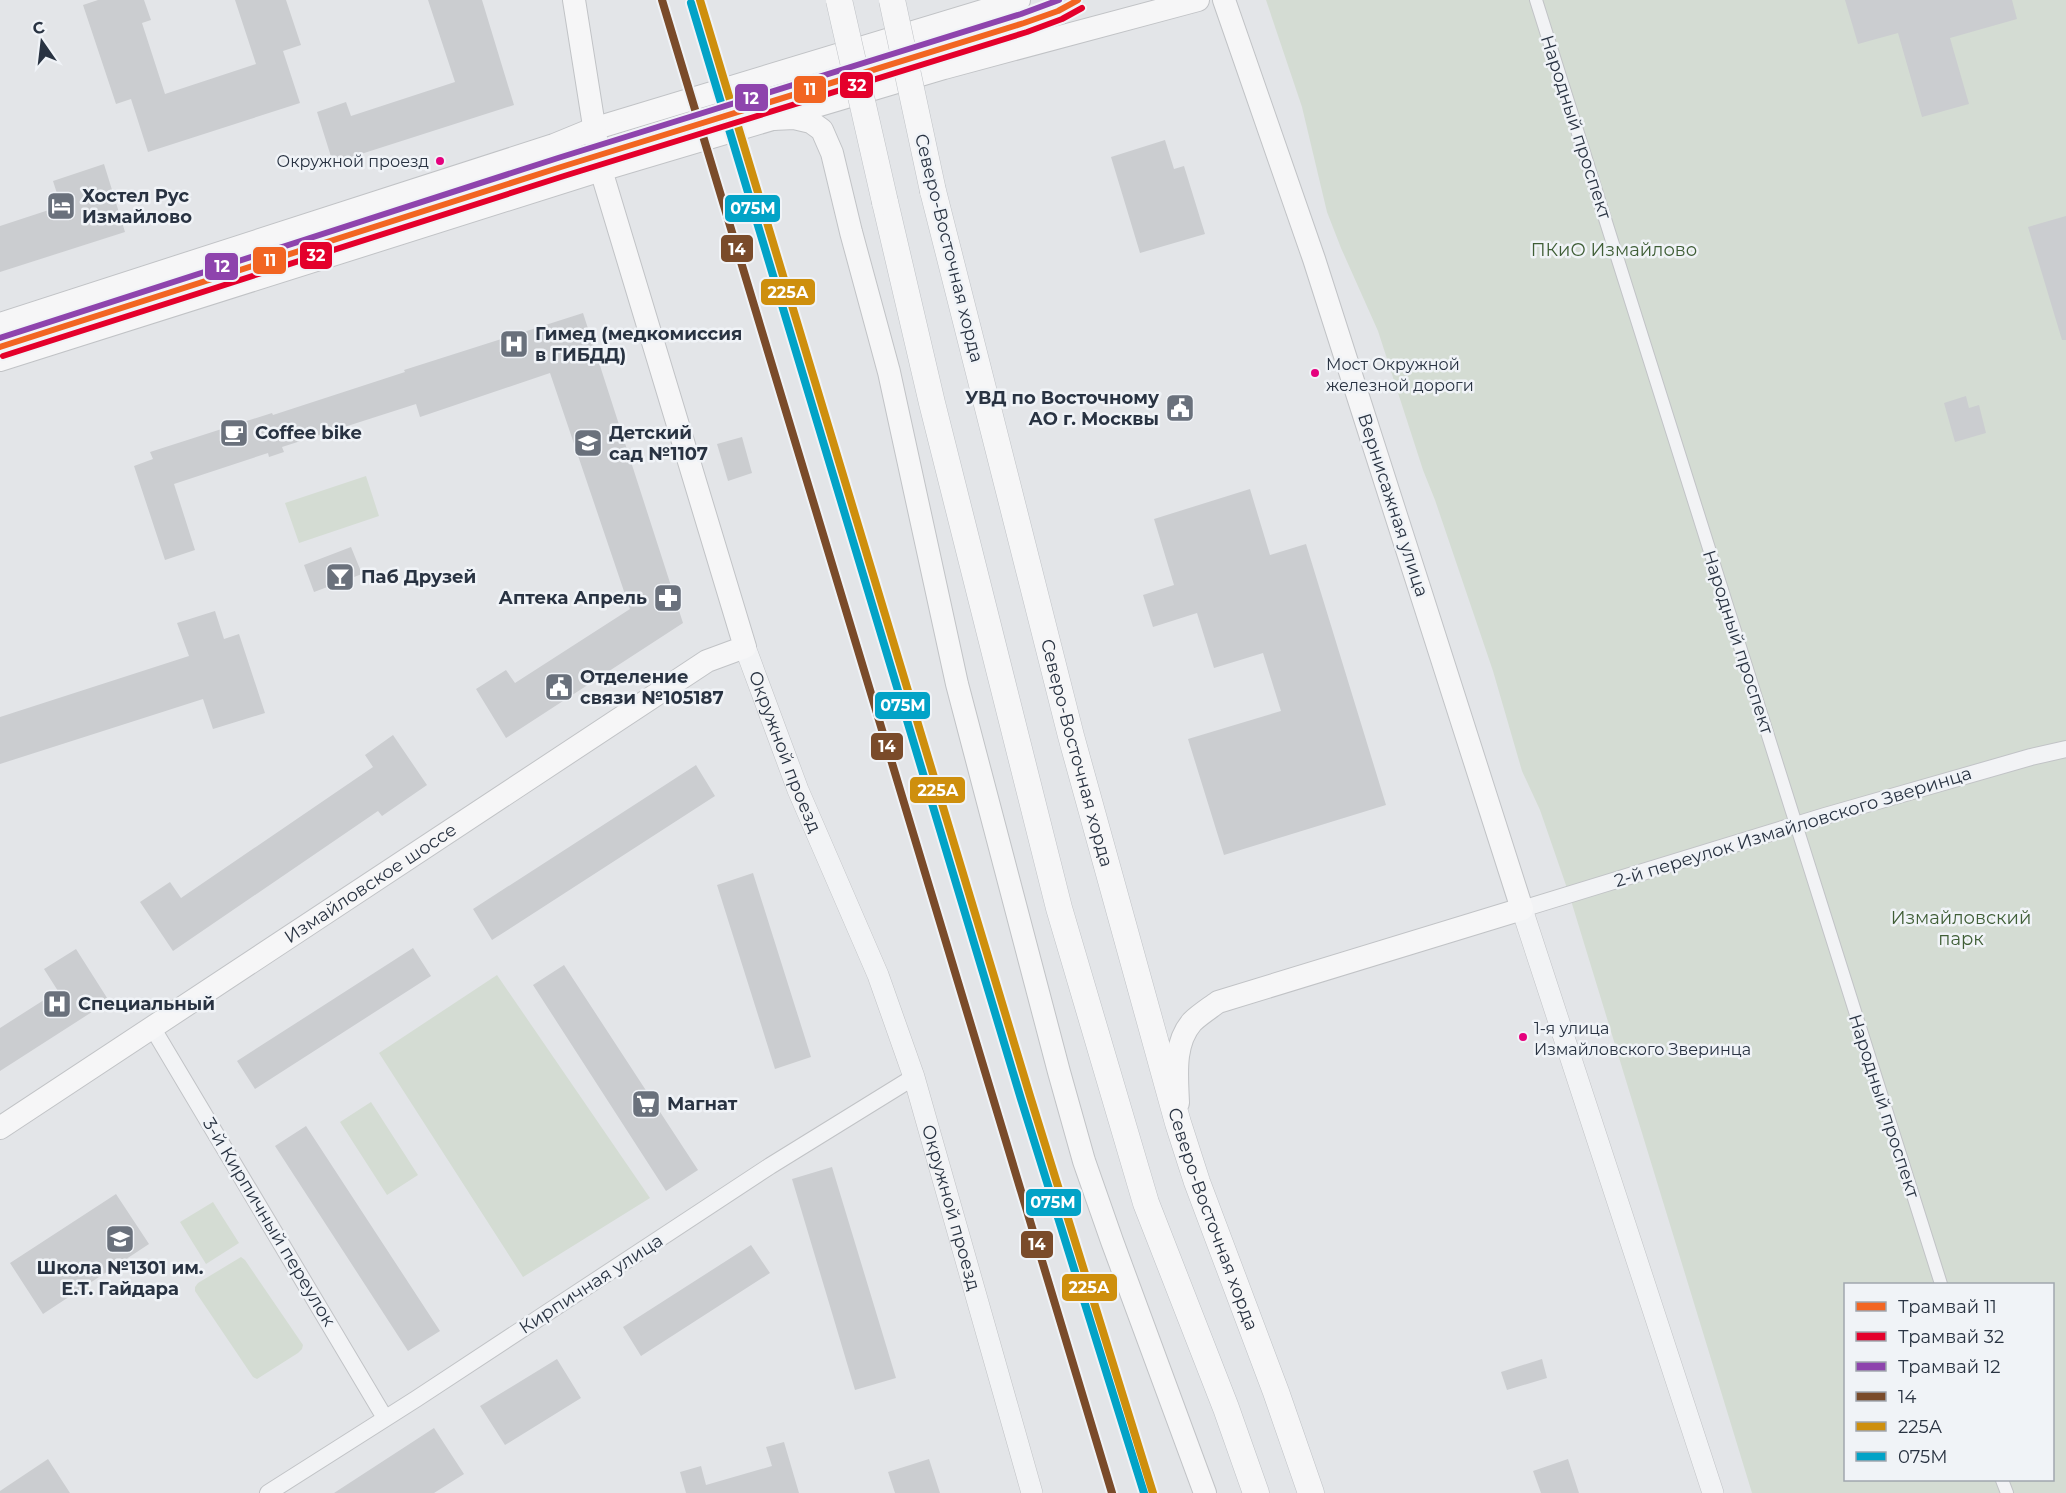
<svg xmlns="http://www.w3.org/2000/svg" width="2066" height="1493" viewBox="0 0 2066 1493" font-family="Montserrat,sans-serif">
<rect width="100%" height="100%" fill="#e3e5e8"/>
<path fill="#d4dcd3" fill-rule="evenodd" d="M1266,0H2066V1493H1752L1569,894L1540,810L1522,771L1493,671L1435,500L1423,470L1378,331L1341,248L1327,212L1302,107ZM1846,1284H2052V1480H1846Z
M366,476L379,516L299,543L285,503Z
M497,975L650,1198L523,1277L379,1053Z
M371,1102L418,1175L387,1195L340,1122Z
M213,1202L239,1243L206,1264L180,1222Z
M241,1257L245,1260L303,1345L302,1349L298,1353L257,1379L253,1377L195,1291V1287L198,1283Z"/>
<path fill="#cbcdd0" d="M98,0H144L151,20L142,23L165,94L256,64L235,0H286L301,45L283,51L300,103L148,152L131,99L116,104L83,5Z
M428,0H482L514,105L333,163L317,112L346,102L351,116L455,82Z
M1845,0H2012L2017,19L1950,38L1969,104L1922,117L1898,33L1858,44Z
M1165,140L1174,169L1184,166L1205,234L1140,253L1111,157Z
M104,164L125,232L0,272V226L61,206L53,181Z
M2066,216V340H2062L2028,227Z
M583,313L683,623L506,738L476,689L506,670L515,683L630,609L550,373L420,417L416,404L282,447L284,452L269,457L268,453L174,484L195,550L165,560L134,466L153,459L150,452L272,413L273,415L405,372L404,370Z
M1966,396L1969,408L1979,405L1986,433L1955,442L1944,403Z
M742,437L752,473L728,481L717,444Z
M1250,489L1270,555L1306,544L1386,805L1224,855L1188,739L1281,711L1263,653L1214,668L1197,613L1153,627L1143,595L1174,585L1154,519Z
M351,547L362,574L314,592L304,565Z
M215,611L224,639L239,634L265,713L213,729L203,699L0,764V717L189,656L177,623Z
M393,735L427,785L382,816L378,811L173,951L140,902L170,882L181,898L373,767L365,755Z
M696,765L715,796L492,940L473,909Z
M753,873L811,1057L775,1069L717,885Z
M413,948L431,976L255,1089L237,1061Z
M76,949L109,1001L0,1071V1028L58,991L44,969Z
M564,965L698,1170L666,1191L533,985Z
M306,1126L440,1331L408,1351L275,1146Z
M832,1167L896,1378L855,1390L792,1179Z
M116,1194L149,1244L43,1314L10,1263Z
M751,1245L770,1273L641,1356L623,1327Z
M557,1359L581,1398L505,1445L480,1406Z
M1542,1359L1547,1378L1507,1390L1501,1372Z
M434,1428L464,1474L434,1493H334Z
M784,1442L799,1493H686L680,1472L701,1466L706,1485L772,1466L766,1447Z
M48,1459L70,1493H0V1491Z
M929,1459L940,1493H895L888,1472Z
M1568,1459L1579,1493H1541L1533,1471Z"/>
<g fill="none" stroke-linecap="round" stroke-linejoin="round">
<g stroke="#c1c3c6" stroke-width="14">
<path id="pedestrian" d="M1536,0L1941,1284
M2002,1480L2007,1493"/>
</g>
<g stroke="#c1c3c6" stroke-width="18">
<path id="minor" d="M1522,909L1825,816L2031,757L2066,749
M152,1027L385,1418
M268,1493L416,1399L770,1166L914,1077"/>
</g>
<g stroke="#c1c3c6" stroke-width="22">
<g id="tertiary">
<path id="s1" d="M745,647L798,790L878,975L914,1077L1032,1493"/>
<path d="M1522,909L1713,1493"/>
</g>
</g>
<g stroke="#c1c3c6" stroke-width="24">
<g id="secondary">
<path d="M773,119L794,118L811,122L822,130L832,153L851,232L889,372L957,684L1059,1072L1084,1161L1112,1241L1205,1493"/>
<path d="M0,324L554,145L593,129L1019,0"/>
<path d="M0,360L601,170L944,68L1198,0"/>
<path d="M1178,1103C1177,1076 1173,1044 1192,1022C1199,1015 1210,1008 1218,1002L1522,909L1314,259L1224,0"/>
<path id="s2" d="M0,1128L707,661L745,647L601,170L574,0"/>
</g>
</g>
<g stroke="#bfc2c6" stroke-width="27">
<g id="primary">
<path id="s3" d="M933,191L1071,736L1178,1123L1197,1182L1276,1392L1311,1493"/>
<path d="M885,202L932,403L1059,908L1146,1203L1226,1408L1256,1493"/>
</g>
</g>
<use href="#pedestrian" stroke="#f2f3f5" stroke-width="12"/>
<use href="#minor" stroke="#f2f3f5" stroke-width="16"/>
<use href="#tertiary" stroke="#f2f3f5" stroke-width="21"/>
<use href="#secondary" stroke="#f6f6f7" stroke-width="22"/>
<use href="#primary" stroke="#f6f6f7" stroke-width="26"/>
<g stroke="#bfc2c6" stroke-width="27" stroke-linecap="butt">
<path id="primary-bridge" d="M839,0L885,202
M892,0L933,191"/>
</g>
<use href="#primary-bridge" stroke="#f6f6f7" stroke-width="26"/>
<g stroke="#f0f3f7" stroke-width="12">
<path id="rail-1" d="M662,0L1112,1493"/>
</g>
<g stroke="#f0f3f7" stroke-width="12">
<path id="rail-2" d="M700,0L1030,1096L1153,1493"/>
</g>
<g stroke="#f0f3f7" stroke-width="12">
<path id="rail-3" d="M691,3L1021,1099L1144,1493"/>
</g>
<use href="#rail-1" stroke="#7a4b2a" stroke-width="8"/>
<use href="#rail-2" stroke="#ce8f0d" stroke-width="8"/>
<use href="#rail-3" stroke="#02a3c7" stroke-width="8"/>
<g stroke="#f0f3f7" stroke-width="10">
<path id="tram-1" d="M0,347L561,167L1024,23L1058,11L1078,0"/>
</g>
<g stroke="#f0f3f7" stroke-width="10">
<path id="tram-2" d="M3,356L564,176L1027,32L1062,19L1082,8"/>
</g>
<g stroke="#f0f3f7" stroke-width="10">
<path id="tram-3" d="M0,338L558,158L1021,14L1059,0"/>
</g>
<use href="#tram-1" stroke="#f26522" stroke-width="6"/>
<use href="#tram-2" stroke="#e4002b" stroke-width="6"/>
<use href="#tram-3" stroke="#8e44ad" stroke-width="6"/>
</g>
<defs>
<g id="hotel-square" transform="scale(1.5)"><rect x="-9" y="-9" width="18" height="18" rx="4" fill="#6a717c" stroke="#f0f3f7"/><path d="M-6-4.5h1.5V1H6V5H4.5V3h-9V5H-6ZM-4 0a1.8 1.8 0 1 1 3.6 0ZM.5 0V-2.5h3Q6-2.5 6 0Z" fill="#fff"/></g>
<g id="hospital-square" transform="scale(1.5)"><rect x="-9" y="-9" width="18" height="18" rx="4" fill="#6a717c" stroke="#f0f3f7"/><path d="M-5-5h3v3.5h4V-5h3V5h-3V1.5h-4V5h-3Z" fill="#fff"/></g>
<g id="civic-square" transform="scale(1.5)"><rect x="-9" y="-9" width="18" height="18" rx="4" fill="#6a717c" stroke="#f0f3f7"/><path d="M-.6-6.5H3V-4.5H.6V-3L4-1V1h2V6H-6V1h2V-1L-.6-3ZM-1.2 2.5V6h2.4V2.5Z" fill="#fff"/></g>
<g id="cafe-square" transform="scale(1.5)"><rect x="-9" y="-9" width="18" height="18" rx="4" fill="#6a717c" stroke="#f0f3f7"/><path d="M-5.5-4.5H6V0H3Q3 3.5 0 3.5H-2.5Q-5.5 3.5-5.5 0ZM3-3.2v2h1.7v-2ZM-6 4.5H4V6H-6Z" fill="#fff"/></g>
<g id="school-square" transform="scale(1.5)"><rect x="-9" y="-9" width="18" height="18" rx="4" fill="#6a717c" stroke="#f0f3f7"/><path d="M0-5L7-2L0 1L-7-2ZM-4 1L0 2.5L4 1V4Q0 6-4 4Z" fill="#fff"/></g>
<g id="bar-square" transform="scale(1.5)"><rect x="-9" y="-9" width="18" height="18" rx="4" fill="#6a717c" stroke="#f0f3f7"/><path d="M-6-5H6L.8 .8V4.5H3.5V6h-7V4.5H-.8V.8Z" fill="#fff"/></g>
<g id="pharmacy-square" transform="scale(1.5)"><rect x="-9" y="-9" width="18" height="18" rx="4" fill="#6a717c" stroke="#f0f3f7"/><path d="M-2-6h4v4h4v4h-4v4h-4v-4h-4v-4h4Z" fill="#fff"/></g>
<g id="supermarket-square" transform="scale(1.5)"><rect x="-9" y="-9" width="18" height="18" rx="4" fill="#6a717c" stroke="#f0f3f7"/><path d="M-6-5.5h2.5l.6 2H6L4.5 2H-2.5L-4.4-4H-6ZM-1.5 3.2a1.3 1.3 0 1 0 .1 0ZM3 3.2a1.3 1.3 0 1 0 .1 0Z" fill="#fff"/></g>
</defs>
<g fill-rule="evenodd">
<use href="#hotel-square" x="61" y="206"/>
<use href="#hospital-square" x="514" y="344"/>
<use href="#civic-square" x="1180" y="408"/>
<use href="#cafe-square" x="234" y="433"/>
<use href="#school-square" x="588" y="443"/>
<use href="#bar-square" x="340" y="577"/>
<use href="#pharmacy-square" x="668" y="598"/>
<use href="#civic-square" x="559" y="687"/>
<use href="#hospital-square" x="57" y="1004"/>
<use href="#supermarket-square" x="646" y="1104"/>
<use href="#school-square" x="120" y="1239"/>
</g>
<g fill="#e5007d" stroke="#f0f3f7" stroke-width="2">
<circle cx="440" cy="161" r="5"/>
<circle cx="1315" cy="373" r="5"/>
<circle cx="1523" cy="1037" r="5"/>
</g>
<g text-anchor="middle" stroke-width="5" stroke-linejoin="round" paint-order="stroke">
<g font-size="16" fill="#293342" stroke="#f0f3f7" text-anchor="start">
<text x="429" y="167" text-anchor="end">Окружной проезд</text>
<text x="1326" y="370">Мост Окружной<tspan x="1326" dy="21">железной дороги</tspan></text>
<text x="1534" y="1034">1-я улица<tspan x="1534" dy="21">Измайловского Зверинца</tspan></text>
</g>
<g font-size="18" fill="#293342" stroke="#f0f3f7">
<text transform="translate(1576 127) rotate(72)" y="6">Народный проспект</text>
<text transform="translate(949 248) rotate(76)" y="6">Северо-Восточная хорда</text>
<text transform="translate(1393 505) rotate(72)" y="6">Вернисажная улица</text>
<text transform="translate(1738 642) rotate(72)" y="6">Народный проспект</text>
<text dy="6" stroke="none"><textPath href="#s1" startOffset="112">Окружной проезд</textPath></text>
<text dy="6" stroke="none"><textPath href="#s3" startOffset="580">Северо-Восточная хорда</textPath></text>
<text transform="translate(1793 827) rotate(-17)" y="6">2-й переулок Измайловского Зверинца</text>
<text dy="6" stroke="none"><textPath href="#s2" startOffset="444">Измайловское шоссе</textPath></text>
<text transform="translate(1884 1106) rotate(72)" y="6">Народный проспект</text>
<text dy="6" stroke="none"><textPath href="#s1" startOffset="598">Окружной проезд</textPath></text>
<text dy="6" stroke="none"><textPath href="#s3" startOffset="1066">Северо-Восточная хорда</textPath></text>
<text transform="translate(269 1222) rotate(59)" y="6">3-й Кирпичный переулок</text>
<text transform="translate(591 1284) rotate(-33)" y="6">Кирпичная улица</text>
</g>
<g font-size="18" font-weight="bold" fill="#293342" stroke="#f0f3f7" text-anchor="start">
<text x="82" y="202">Хостел Рус<tspan x="82" dy="21">Измайлово</tspan></text>
<text x="535" y="340">Гимед (медкомиссия<tspan x="535" dy="21">в ГИБДД)</tspan></text>
<text x="1159" y="404" text-anchor="end">УВД по Восточному<tspan x="1159" dy="21">АО г. Москвы</tspan></text>
<text x="255" y="439">Coffee bike</text>
<text x="609" y="439">Детский<tspan x="609" dy="21">сад №1107</tspan></text>
<text x="361" y="583">Паб Друзей</text>
<text x="647" y="604" text-anchor="end">Аптека Апрель</text>
<text x="580" y="683">Отделение<tspan x="580" dy="21">связи №105187</tspan></text>
<text x="78" y="1010">Специальный</text>
<text x="667" y="1110">Магнат</text>
<text x="120" y="1274" text-anchor="middle">Школа №1301 им.<tspan x="120" dy="21">Е.Т. Гайдара</tspan></text>
</g>
<g font-size="18" fill="#3f5e36" stroke="#f0f3f7">
<text x="1614" y="256">ПКиО Измайлово</text>
<text x="1961" y="924">Измайловский<tspan x="1961" dy="21">парк</tspan></text>
</g>
</g>
<g stroke="#f0f3f7" stroke-width="2">
<rect x="839" y="71" width="35" height="28" rx="6" fill="#e4002b"/>
<rect x="793" y="75" width="34" height="29" rx="6" fill="#f26522"/>
<rect x="734" y="83" width="35" height="29" rx="6" fill="#8e44ad"/>
<rect x="724" y="194" width="57" height="29" rx="6" fill="#02a3c7"/>
<rect x="720" y="234" width="34" height="29" rx="6" fill="#7a4b2a"/>
<rect x="299" y="241" width="34" height="29" rx="6" fill="#e4002b"/>
<rect x="252" y="246" width="35" height="29" rx="6" fill="#f26522"/>
<rect x="204" y="252" width="35" height="29" rx="6" fill="#8e44ad"/>
<rect x="760" y="278" width="56" height="28" rx="6" fill="#ce8f0d"/>
<rect x="874" y="691" width="57" height="29" rx="6" fill="#02a3c7"/>
<rect x="870" y="732" width="34" height="29" rx="6" fill="#7a4b2a"/>
<rect x="909" y="776" width="57" height="28" rx="6" fill="#ce8f0d"/>
<rect x="1025" y="1188" width="57" height="29" rx="6" fill="#02a3c7"/>
<rect x="1020" y="1230" width="34" height="29" rx="6" fill="#7a4b2a"/>
<rect x="1061" y="1273" width="57" height="29" rx="6" fill="#ce8f0d"/>
</g>
<g font-size="16" text-anchor="middle" font-weight="bold" fill="#fff">
<text x="857" y="91">32</text>
<text x="810" y="95">11</text>
<text x="751" y="104">12</text>
<text x="753" y="214">075М</text>
<text x="737" y="255">14</text>
<text x="316" y="261">32</text>
<text x="270" y="266">11</text>
<text x="222" y="272">12</text>
<text x="788" y="298">225А</text>
<text x="903" y="711">075М</text>
<text x="887" y="752">14</text>
<text x="938" y="796">225А</text>
<text x="1053" y="1208">075М</text>
<text x="1037" y="1250">14</text>
<text x="1089" y="1293">225А</text>
</g>
<rect x="1844" y="1283" width="210" height="198" fill="#f0f3f7" stroke="#a0a6af" stroke-width="1.5"/>
<rect x="1856" y="1302" width="30" height="9" fill="#f26522" stroke="#a0a6af" stroke-width="1.5"/>
<text x="1898" y="1313" font-size="18" fill="#293342">Трамвай 11</text>
<rect x="1856" y="1332" width="30" height="9" fill="#e4002b" stroke="#a0a6af" stroke-width="1.5"/>
<text x="1898" y="1343" font-size="18" fill="#293342">Трамвай 32</text>
<rect x="1856" y="1362" width="30" height="9" fill="#8e44ad" stroke="#a0a6af" stroke-width="1.5"/>
<text x="1898" y="1373" font-size="18" fill="#293342">Трамвай 12</text>
<rect x="1856" y="1392" width="30" height="9" fill="#7a4b2a" stroke="#a0a6af" stroke-width="1.5"/>
<text x="1898" y="1403" font-size="18" fill="#293342">14</text>
<rect x="1856" y="1422" width="30" height="9" fill="#ce8f0d" stroke="#a0a6af" stroke-width="1.5"/>
<text x="1898" y="1433" font-size="18" fill="#293342">225А</text>
<rect x="1856" y="1452" width="30" height="9" fill="#02a3c7" stroke="#a0a6af" stroke-width="1.5"/>
<text x="1898" y="1463" font-size="18" fill="#293342">075М</text>
<g transform="translate(42 42) rotate(346)" stroke="#f0f3f7" stroke-width="4.5" paint-order="stroke">
<path d="M0-4.5L10 22L0 15L-10 22Z" fill="#293342"/>
<text y="-9" font-size="16" font-weight="bold" text-anchor="middle" fill="#293342">С</text>
</g>
</svg>
